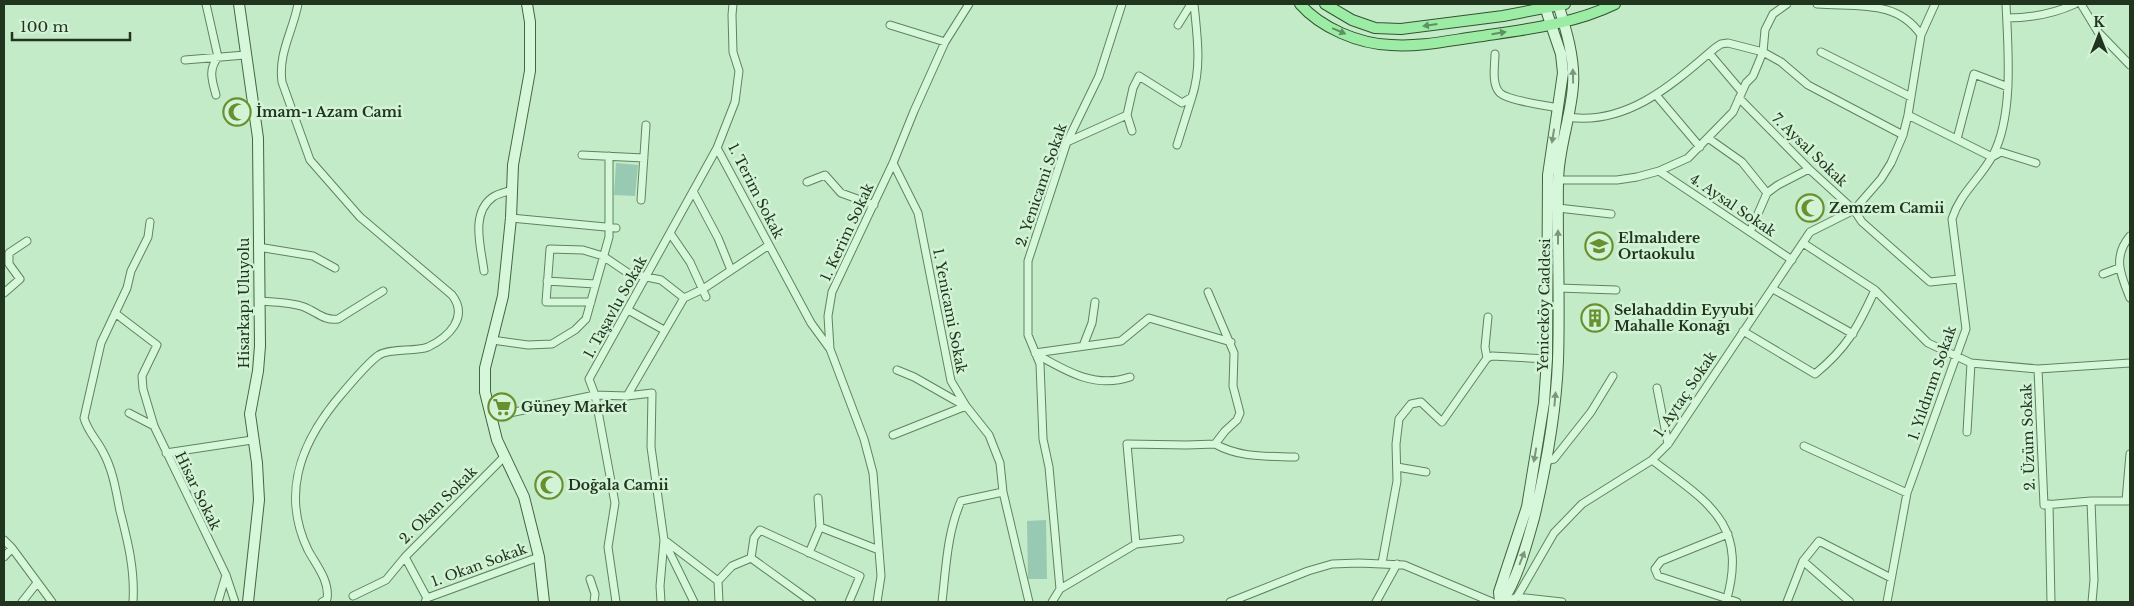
<svg xmlns="http://www.w3.org/2000/svg" width="2134" height="606" viewBox="0 0 2134 606" font-family="'Libre Baskerville',serif">
<rect width="100%" height="100%" fill="#c4ebc8"/>
<path fill="#98c9b2" d="M616,163L638,165L635,196L614,195Z
M1046,520L1047,579H1028L1027,521Z"/>
<g fill="none" stroke-linecap="round" stroke-linejoin="round">
<g stroke="#5d855b" stroke-width="9">
<path id="street" d="M206,4L218,57C208,70 212,80 216,95
M298,4C293,31 278,53 282,82L310,160L360,217L452,295C469,317 449,337 428,347C415,352 391,348 379,355C367,363 345,390 335,402C299,447 282,496 308,550C316,565 330,581 327,599L322,602
M733,4L732,15L733,52L739,71L735,102L717,148L811,323L830,349
M1817,4C1860,7 1897,0 1921,35
M2081,4L2098,32L2130,65
M2007,18C2030,18 2053,14 2075,4
M890,25L945,42
M1178,25L1191,4
M1821,52L1911,97
M1709,53L1742,92
M1495,54C1495,65 1491,84 1500,93C1509,101 1545,105 1558,108
M185,60L245,55
M1656,95L1700,147
M1739,98L1809,169L1854,210L1862,222L1930,282L1959,279
M1127,115L1132,131
M1908,115L1992,157L2001,152L2036,163
M1567,117C1627,126 1673,84 1715,48L1721,44L1728,43L1763,52L1781,62L1808,85L1903,135
M1708,138L1742,162L1767,193
M1957,139L1974,74L2008,87
M1067,142L1127,115L1133,88L1139,76L1182,103L1192,97C1202,66 1197,35 1194,4
M1177,145L1192,97
M582,155L644,158
M893,163L918,213L951,381L966,406L989,435L1000,463L1003,492L1029,602
M1659,171L1792,260
M1558,180H1617L1637,177L1659,171L1688,158L1733,112L1746,83L1753,76L1763,52L1765,30L1773,14L1787,4
M807,182L825,175L841,193L874,205
M693,191L718,238L731,270
M641,200L646,125
M1558,208L1611,214
M511,218L616,228
M1750,232L1767,193L1778,185L1809,169
M670,233L690,262L706,297
M2130,236C2112,257 2121,276 2130,298
M1803,243L1875,290L1928,343L1971,363L2038,369L2130,363
M258,247L313,256L335,268
M484,271C481,247 470,213 493,197C499,193 506,192 512,190
M2103,274L2119,268
M547,281L595,284
M1558,288L1616,290
M1773,289L1853,334
M1208,292L1234,353L1233,386L1240,413L1237,420L1225,431L1215,444C1240,458 1267,456 1295,457
M4,293L20,279L9,264V253L27,241
M259,301C274,302 291,302 304,307C317,312 324,321 338,319L383,291
M591,302H546L550,249L583,250L603,256L628,273L661,280L684,298
M628,310L664,330
M115,313L157,345L142,376L143,389L154,426L226,575L235,602
M1743,331L1815,374C1847,348 1858,327 1875,290
M492,340L528,345L552,344L575,330L586,319L609,237V156
M1083,346L1092,323L1095,302
M1035,353L1121,341L1149,318L1231,342
M1036,354C1066,371 1095,389 1130,377
M1487,358L1485,347L1488,317
M2038,369L2044,505L2091,501H2130
M897,370L914,377L965,406
M1657,388L1668,444
M627,396L684,298L703,289L769,245
M129,413L154,426
M491,417L595,395L627,396L652,393L651,447L664,540L660,586L661,602
M1967,432L1971,363
M893,435L966,406
M1804,446L1907,493
M166,453L252,440
M1652,460C1707,502 1749,523 1726,602
M1545,461L1554,459L1591,412L1613,376
M1397,467L1426,472
M2091,501L2094,580L2092,602
M2126,501L2130,454
M2049,504L2051,602
M820,527L879,550
M1728,534L1661,561L1655,569L1658,576L1737,602
M4,540L12,548L52,602
M664,541L694,602
M667,542L718,581
M1136,544L1127,444L1187,445L1215,444
M809,553L820,527L818,498
M4,557L12,548
M751,558L754,538L760,530L860,576L849,602
M751,558L812,602
M1803,561L1850,602
M1382,563L1397,481L1396,444L1399,419L1411,404L1421,402L1442,422L1487,358L1492,356L1547,359
M590,579L595,594L594,602
M1060,589L1049,467L1043,439L1040,364L1028,335V261L1067,142L1099,76L1122,4
M353,596L386,580L405,557
M1517,597L1554,533L1582,504L1652,460L1668,444L1810,232L1854,210L1881,179L1891,163L1903,135L1908,115L1921,35L1935,4
M427,598L539,557
M22,602L37,583
M133,602C135,570 128,542 120,511C116,491 113,470 103,452C97,440 88,432 84,418L101,343L127,288L131,271L148,237L150,222
M218,602L226,575
M425,602L427,598L405,557L504,457
M616,602L608,547L615,503L595,395L589,379L717,148
M719,602L718,581L732,566L751,558
M877,602L881,576L873,473L864,439L830,349L828,316L832,292L893,163L914,111L945,42L969,4
M942,602C946,568 947,533 961,501L1003,492
M1052,602L1060,589L1136,544L1180,539
M1230,602L1308,571L1332,564L1359,563L1404,565L1492,602
M1376,602L1397,564
M1506,602L1517,597L1562,602
M1787,602L1803,561L1819,541L1891,578
M1887,602L1907,493L1966,329L1952,219C1960,193 1980,179 1993,155C2014,115 2008,48 2006,4"/>
</g>
<g stroke="#42663e" stroke-width="12">
<path id="secondary" d="M239,4L258,138L260,346L258,371L250,414L257,463L259,500L248,602
M527,4L530,22V71L513,165L511,218L503,296L485,368V392L497,440L524,497L539,557L544,602
M1500,602L1499,592L1527,507L1544,403L1547,359L1548,175L1563,73L1561,54L1544,4
M1502,602C1518,578 1526,546 1534,518C1546,467 1556,413 1558,361C1560,301 1557,242 1558,182C1558,149 1571,118 1573,85C1575,59 1566,29 1558,4"/>
</g>
<g stroke="#33532f" stroke-width="12">
<path id="primary" d="M1300,4C1321,28 1359,44 1391,45C1419,47 1447,41 1475,37C1521,30 1572,25 1615,4
M1325,4L1352,20L1375,28L1401,29L1503,16L1565,4"/>
</g>
<use href="#street" stroke="#d6f7da" stroke-width="7"/>
<use href="#secondary" stroke="#d6f7da" stroke-width="10"/>
<use href="#primary" stroke="#9deca6" stroke-width="10"/>
</g>
<defs><path id="oneway-solid" d="M-6-.8H1V-3.2L6.5 0L1 3.2V.8H-6Z" transform="scale(1.25)"/></defs>
<g fill="#5f9062">
<use href="#oneway-solid" transform="translate(1430 25) rotate(172)"/>
<use href="#oneway-solid" transform="translate(1339 31) rotate(23)"/>
<use href="#oneway-solid" transform="translate(1499 33) rotate(-9)"/>
</g>
<g fill="#7c967c">
<use href="#oneway-solid" transform="translate(1573 76) rotate(-91)"/>
<use href="#oneway-solid" transform="translate(1553 136) rotate(99)"/>
<use href="#oneway-solid" transform="translate(1558 237) rotate(-90)"/>
<use href="#oneway-solid" transform="translate(1555 399) rotate(-85)"/>
<use href="#oneway-solid" transform="translate(1535 455) rotate(100)"/>
<use href="#oneway-solid" transform="translate(1522 558) rotate(-69)"/>
</g>
<defs>
<g id="mosque-ring" transform="scale(1.4375)"><circle r="9.5" fill="#d3f3d7" stroke="#68902f" stroke-width="1.5"/><path d="M3.5-4.9A6 6 0 1 0 3.5 4.9A5 5 0 1 1 3.5-4.9Z" fill="#68902f"/></g>
<g id="school-ring" transform="scale(1.4375)"><circle r="9.5" fill="#d3f3d7" stroke="#68902f" stroke-width="1.5"/><path d="M0-5L7-2L0 1L-7-2ZM-4 1L0 2.5L4 1V4Q0 6-4 4Z" fill="#68902f"/></g>
<g id="building-ring" transform="scale(1.4375)"><circle r="9.5" fill="#d3f3d7" stroke="#68902f" stroke-width="1.5"/><path d="M-4-6H4V6H1V3H-1V6H-4ZM-2.5-4.3h1.7v1.8h-1.7ZM.8-4.3h1.7v1.8H.8ZM-2.5-1h1.7V.8h-1.7ZM.8-1h1.7V.8H.8Z" fill="#68902f"/></g>
<g id="supermarket-ring" transform="scale(1.4375)"><circle r="9.5" fill="#d3f3d7" stroke="#68902f" stroke-width="1.5"/><path d="M-6-5.5h2.5l.6 2H6L4.5 2H-2.5L-4.4-4H-6ZM-1.5 3.2a1.3 1.3 0 1 0 .1 0ZM3 3.2a1.3 1.3 0 1 0 .1 0Z" fill="#68902f"/></g>
</defs>
<g fill-rule="evenodd">
<use href="#mosque-ring" x="237" y="112"/>
<use href="#mosque-ring" x="1810" y="208"/>
<use href="#school-ring" x="1599" y="246"/>
<use href="#building-ring" x="1595" y="318"/>
<use href="#supermarket-ring" x="502" y="407"/>
<use href="#mosque-ring" x="549" y="485"/>
</g>
<g text-anchor="middle" stroke-width="5" stroke-linejoin="round" paint-order="stroke">
<g font-size="14" font-weight="bold" fill="#21351e" stroke="#d3f3d7" text-anchor="start">
<text x="256" y="117">İmam-ı Azam Cami</text>
<text x="1829" y="213">Zemzem Camii</text>
<text x="1618" y="243">Elmalıdere<tspan x="1618" dy="16">Ortaokulu</tspan></text>
<text x="1614" y="315">Selahaddin Eyyubi<tspan x="1614" dy="16">Mahalle Konağı</tspan></text>
<text x="521" y="412">Güney Market</text>
<text x="568" y="490">Doğala Camii</text>
</g>
<g font-size="14" fill="#21351e" stroke="#d3f3d7">
<text transform="translate(1810 150) rotate(44)" y="5">7. Aysal Sokak</text>
<text transform="translate(1041 185) rotate(-71)" y="5">2. Yenicami Sokak</text>
<text transform="translate(756 191) rotate(63)" y="5">1. Terim Sokak</text>
<text transform="translate(1733 205) rotate(34)" y="5">4. Aysal Sokak</text>
<text transform="translate(847 232) rotate(-65)" y="5">1. Kerim Sokak</text>
<text transform="translate(244 303) rotate(-90)" y="5">Hisarkapı Uluyolu</text>
<text transform="translate(1544 305) rotate(-89)" y="5">Yeniceköy Caddesi</text>
<text transform="translate(615 307) rotate(-61)" y="5">1. Taşavlu Sokak</text>
<text transform="translate(950 311) rotate(79)" y="5">1. Yenicami Sokak</text>
<text transform="translate(1932 383) rotate(-71)" y="5">1. Yıldırım Sokak</text>
<text transform="translate(1685 394) rotate(-56)" y="5">1. Aytaç Sokak</text>
<text transform="translate(2028 437) rotate(-92)" y="5">2. Üzüm Sokak</text>
<text transform="translate(198 491) rotate(64)" y="5">Hisar Sokak</text>
<text transform="translate(438 505) rotate(-45)" y="5">2. Okan Sokak</text>
<text transform="translate(479 565) rotate(-20)" y="5">1. Okan Sokak</text>
</g>
</g>
<rect width="2134" height="606" fill="none" stroke="#21351e" stroke-width="10"/>
<g transform="translate(2099 35)" stroke="#d3f3d7" stroke-width="4" paint-order="stroke">
<path d="M0-4L9 19L0 12L-9 19Z" fill="#21351e"/>
<text y="-8" font-size="14" font-weight="bold" text-anchor="middle" fill="#21351e">K</text>
</g>
<path d="M12 32v8h118v-8" fill="none" stroke="#21351e" stroke-width="2.5"/>
<text x="20" y="32" font-size="15" fill="#21351e" stroke="#d3f3d7" stroke-width="4" paint-order="stroke">100 m</text>
</svg>
